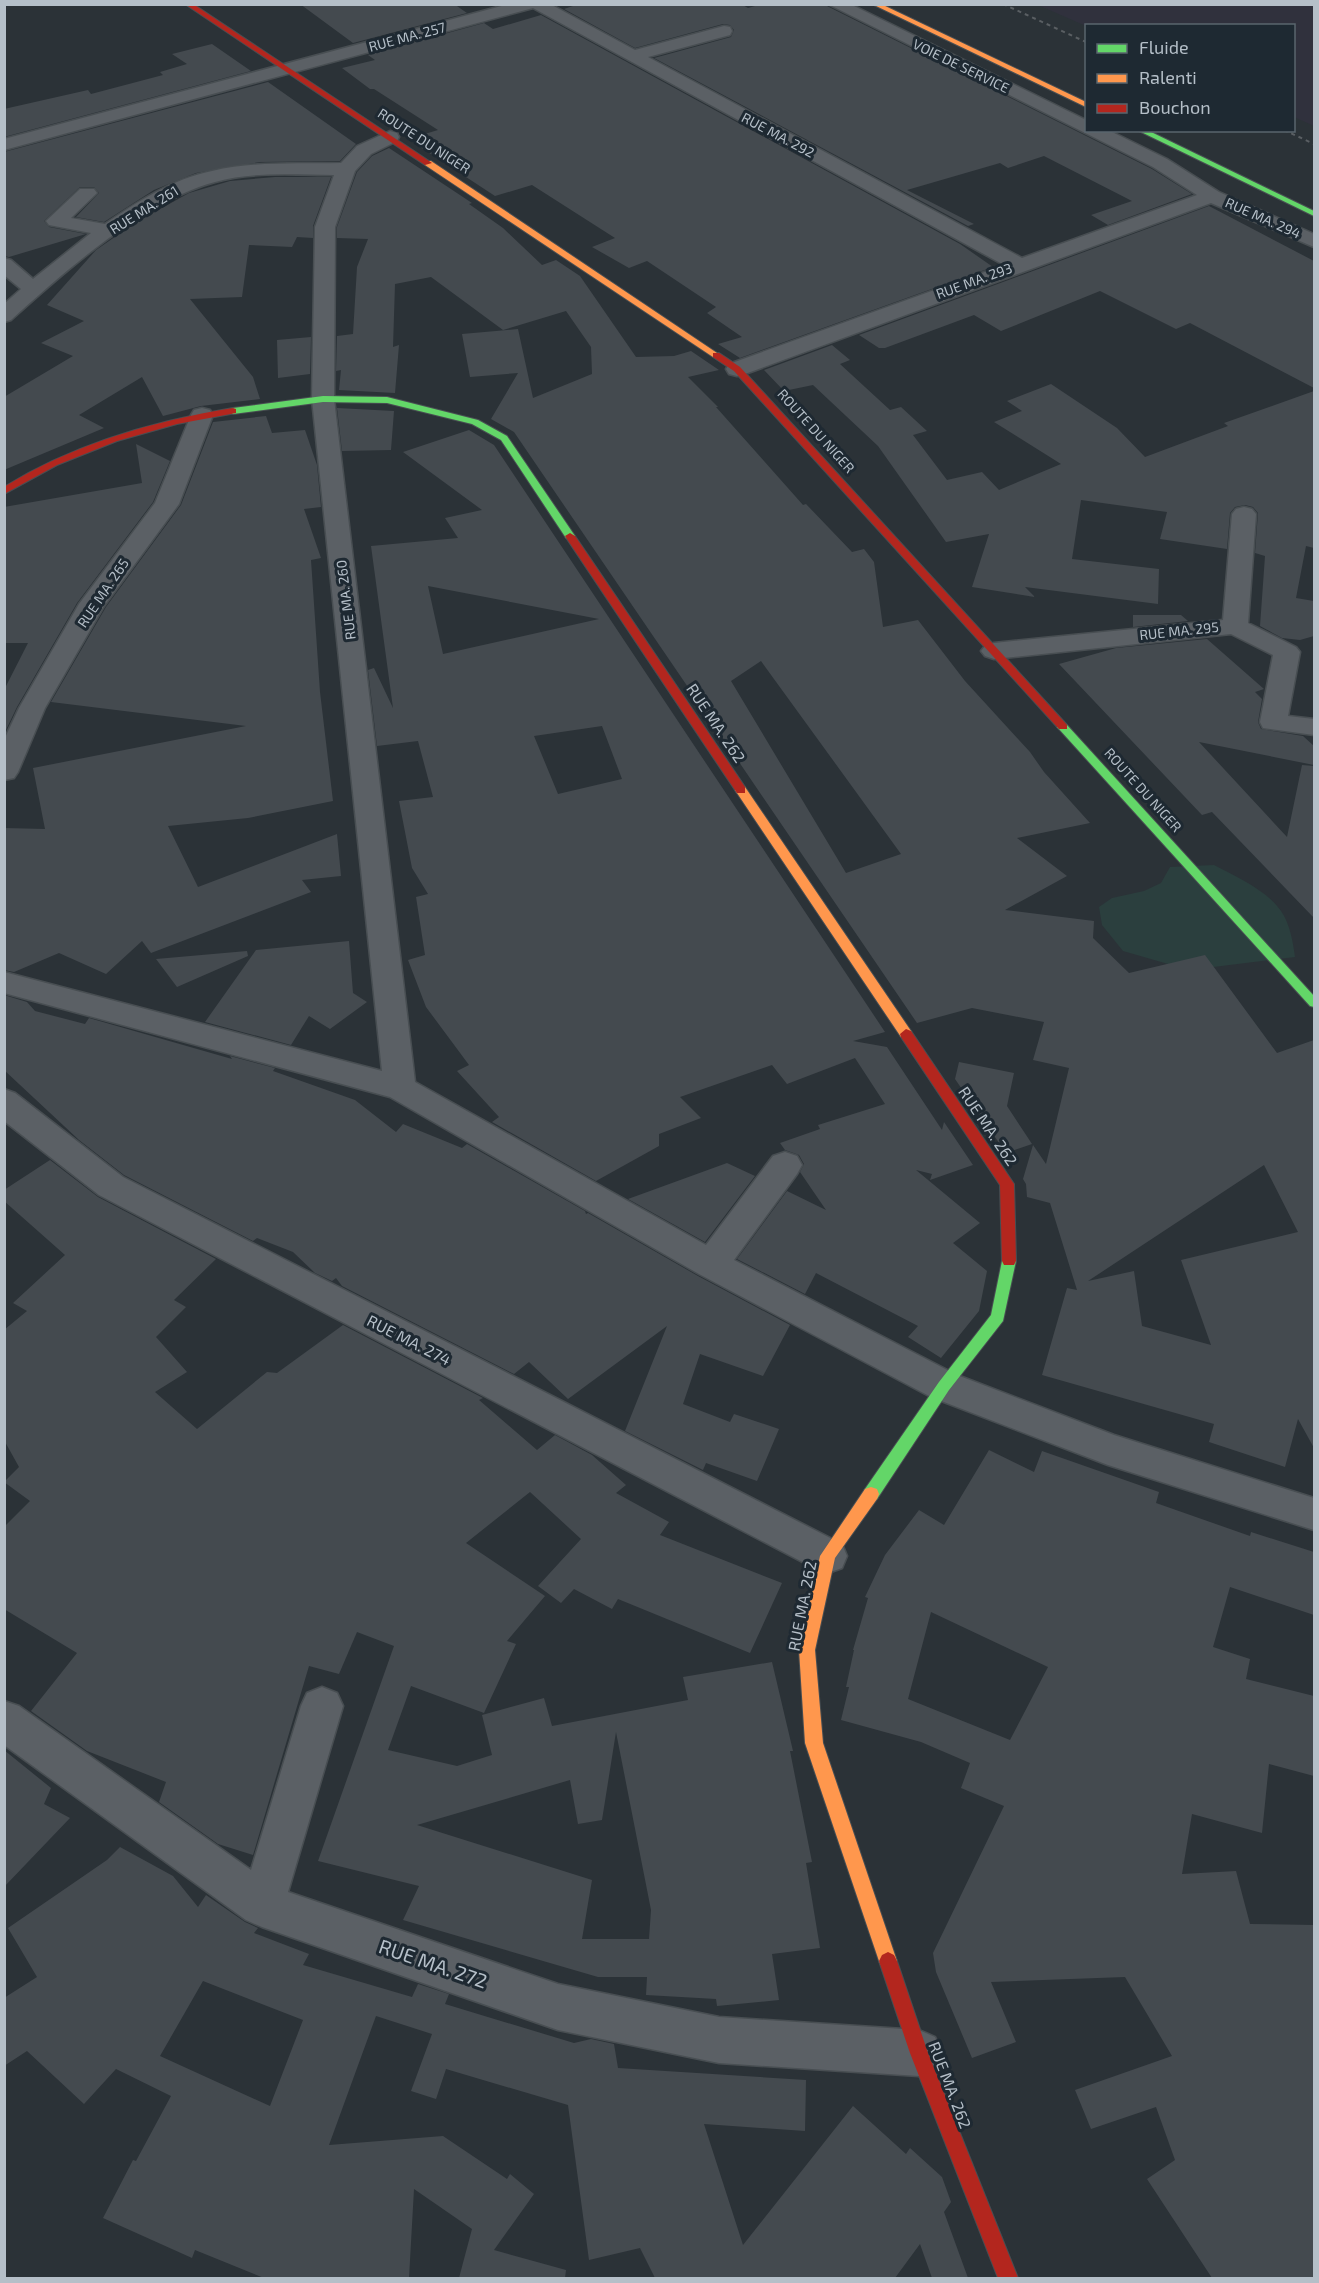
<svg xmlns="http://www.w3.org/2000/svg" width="1319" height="2283" viewBox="0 0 1319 2283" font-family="'Exo 2',sans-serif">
<rect width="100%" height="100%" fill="#2b3237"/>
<path fill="#30313d" d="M1038,5H1314V126L1294,117V26H1086Z"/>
<path fill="#2b3f3e" d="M1214,865C1235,876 1268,891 1281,911C1290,924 1293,942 1295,957L1189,970L1123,951L1102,925L1099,907L1112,898L1144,891L1161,883L1170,867Z"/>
<path fill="#444a4f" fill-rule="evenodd" d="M300,4H454L467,13L353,43Z
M579,4H741L748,8L762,4H823L1152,169L1192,194L1108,225L1091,215L1132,201L1044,156L1008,168L1000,163L907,190L974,224L968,226L654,58L731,37L734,30L730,25L723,24L635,48L564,9Z
M541,15L960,244L993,267L740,358L718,344L742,337L707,313L716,307L647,261L629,268L592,247L615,238L532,185L495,196L408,139L438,130L374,89H370L342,68L375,60L368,55L484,23L493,29Z
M212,44L251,71L4,137V109L88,90L91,94L163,75L160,72L187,64L172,54Z
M268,82L356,144L340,161L260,162L196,173L154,190L104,222L76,217L99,193L94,187H80L44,221L49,227L86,234L9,257L4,256V152Z
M389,148L472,203L469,204L503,228L542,265L556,260L580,276L636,357L674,356L691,351L719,370L688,377L718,407H716L803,505L806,504L852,552L864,549L874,562L883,627L918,620L965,681L1030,752L1044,772L1090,823L1017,838L1067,876L1005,910L1094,921L1093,938L1129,973L1205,955L1277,1053L1314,1040V1448L1298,1419L1285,1467L1209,1442L1214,1424L1042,1375L1067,1288L1077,1290L1050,1203L1027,1197L1026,1184L1023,1179L1033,1145L1046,1164L1069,1068L1033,1060L1044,1022L972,1008L917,1023L514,432L491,419L518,373L470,377L462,334L518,329L533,398L592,374L591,347L566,311L503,330L431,277L395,284L393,347L399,345L395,393L339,390L341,370L336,371L337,336L353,334L357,267L368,239L337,238V227L357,172L372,156ZM761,661L901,854L846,873L731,681ZM1264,1165L1298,1232L1181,1260L1211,1345L1142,1326L1134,1271L1088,1281Z
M275,177H331L313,226V238L297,237L292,247L249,245L242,297L190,299L253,377L260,399L201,406L163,416L142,377L79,415L104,428L4,470V397L73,356L41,343L84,321L47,305L96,250L135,223L189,193L230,181Z
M1209,206L1314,261V388L1190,323L1176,329L1100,291L1001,331L974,315L885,348H879L859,335Z
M311,337L310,374L278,378L277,340Z
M832,345L850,360L840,364L890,410L901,407L927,431L913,435L947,480L982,472L999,490L1061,464L994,422L1022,411L1007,401L1051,384L1117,428L1145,457L1228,426L1224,423L1314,391V548L1306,546L1296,598L1314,601V636L1300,640L1282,638L1260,626L1265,556L1255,553L1258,513L1253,507L1245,505L1235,507L1230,513L1227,549L1160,539L1167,512L1081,500L1072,559L1159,569L1158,604L1025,587L1035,597L972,587L989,534L946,542L878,446L813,385L784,391L764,370Z
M337,408L394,411L391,450L342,451Z
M266,416L272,433L305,430L317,465L321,507L304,509L321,558L311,560L320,692L333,801L248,818L168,826L198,887L337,834L341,876L302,880L311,892L151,953L142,941L106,974L59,953L14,972L4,970V828L45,829L33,768L246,726L51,702L106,607L181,505L213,422Z
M469,430L494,445L885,1032L853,1041L887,1047L942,1130L944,1122L973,1165L930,1180L932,1174L916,1170L980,1223L953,1243L987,1271L979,1311L941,1358L908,1337L918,1326L816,1273L805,1294L737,1259L787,1191L826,1210L800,1172L804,1164L799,1155L785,1150L780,1143L820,1129L818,1125L885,1104L855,1058L787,1084L772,1065L680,1097L701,1118L659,1134V1146L596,1181L492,1122L499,1117L457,1071L469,1065L426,1007L408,960L425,955L416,897L428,894L412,868L399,801L433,797L418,741L377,746L368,670L374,668L393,708L371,546L458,538L445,518L482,510L403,452ZM428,586L599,619L443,654ZM602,726L622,779L558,794L534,736Z
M136,444L170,461L153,502L77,603L17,707L4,734V690L28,643H4V507L142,483Z
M1133,615H1181L1188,621L1133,627Z
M1207,639L1264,689L1255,692L1262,699L1258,722L1261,729L1303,736L1314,746V765L1199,742L1287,837L1302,765L1314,766V918L1212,812L1202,815L1059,664L1116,648Z
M349,941L353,993L367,1002L330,1029L309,1016L291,1045L205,1022L256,950Z
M247,951L248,956L177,987L156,959Z
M4,995L27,1002L35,1011L85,1024L89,1018L232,1059L230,1056L275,1068L273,1071L355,1100L396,1132L403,1124L462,1148L467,1144L585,1211L586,1214L588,1213L698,1276L790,1325L763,1376L700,1354L683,1404L730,1422L734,1414L779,1429L757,1481L706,1463L703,1470L625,1431L667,1326L568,1399L529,1362L514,1374L342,1286L336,1278L332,1281L315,1273L293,1252L257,1238L253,1241L124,1175L79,1140L4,1070Z
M959,1062L1014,1073L1007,1106L1032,1144L1006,1153L955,1079Z
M50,1160L98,1197L216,1259L174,1300L186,1307L156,1337L187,1372L155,1392L197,1429L267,1372L277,1373L343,1325L483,1398L479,1400L537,1450L555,1435L592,1455L626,1485L616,1493L669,1522L660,1535L782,1583L750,1653L618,1599L612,1609L574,1589L561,1603L538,1586L581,1539L530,1492L466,1543L545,1596L507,1641L516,1644L484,1713L411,1686L388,1750L457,1766L492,1755L482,1715L544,1698L552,1726L688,1700L683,1677L772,1662L793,1751H790L812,1862L806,1863L820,1948L772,1954L779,2000L717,2006L716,1999L646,1995L647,1977H598L403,1920L419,1886L318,1861L394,1646L357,1632L339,1674L309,1666L253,1855L218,1844L159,1802L166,1782L87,1751L31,1711L77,1653L4,1609V1527L30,1501L4,1482L19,1467L4,1440V1330L27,1311L13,1303L65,1255L4,1201V1190ZM616,1732L651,1910L649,1939H582L592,1880L417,1825L570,1780L578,1824L602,1820Z
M727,1163L755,1176L705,1242L628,1199Z
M989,1450L1034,1472L1042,1451L1159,1492L1156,1503L1250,1536L1251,1532L1314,1552V1615L1230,1587L1213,1647L1250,1659L1246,1679L1314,1696V1776L1269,1764L1262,1833L1192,1814L1182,1874L1236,1871L1250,1924L1314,1925V2278H1212L1147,2179L1175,2160L1156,2107L1091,2129L1075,2090L1172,2056L1125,1977L991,1982L1016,2042L972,2058L936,1972L933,1953L1004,1806L961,1788L970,1763L921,1742L841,1720L849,1687H846L854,1650H853L868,1598L865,1597L885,1555L919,1510L944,1525ZM931,1612L1048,1667L1010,1740L908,1699Z
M4,1750L51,1788L44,1804L70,1818L4,1887Z
M120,1847L173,1876L198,1907L206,1895L245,1922L258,1928L254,1933L309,1954L303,1965L412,1997L418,1984L449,1994L445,2004L574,2043L591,2039L614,2044L618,2068L806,2080L805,2131L704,2124L743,2245L853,2106L906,2154L910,2148L942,2177L951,2202L944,2212L968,2278H932L920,2244L895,2278H655L640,2248L589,2260L568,2105L446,2069L436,2099L411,2091L432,2034L376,2016L329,2145L443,2136L507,2179L510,2174L534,2194L494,2250L566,2270L565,2278H459L472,2229L414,2189L409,2278H264L195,2250L192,2258L103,2218L133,2160L136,2161L171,2096L116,2069L84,2104L27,2051L4,2066V1998L37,1977L8,1928L107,1860ZM203,1981L303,2020L270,2106L160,2056Z"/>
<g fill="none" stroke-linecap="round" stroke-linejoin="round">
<g stroke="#484e52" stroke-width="3">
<path id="street" d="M509,4H550L635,50L724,26L730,27L732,31L730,35L648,57L1022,258L1197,195L1153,167L828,4H850L1086,120V130H1108L1167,159L1219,192L1314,234V247L1211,203L745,374L737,376L729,374L726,369L729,364L1004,265L533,8L4,150V139Z
M390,131L397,133L399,137L397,141L371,154L355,171L335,227L334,399L415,1082L706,1245L773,1156L785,1152L797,1156L802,1165L797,1174L734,1260L957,1375L1114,1435L1314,1498V1530L1108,1465L931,1397L699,1274L390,1097L4,993V972L382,1071L312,399L315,227L334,175C296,175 253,171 215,182C144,201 65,271 11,320L4,322V304L21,289L4,275V258L11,260L33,279L91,233L49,225L46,221L80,189H94L97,193L71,218L105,224C137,202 172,179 212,171C254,161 298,164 341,163L357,146Z
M202,408L210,410L213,415L179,504L104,606L45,708L18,772L14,778L4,780V740L19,708L79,604L155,503L191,415L194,410Z
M1244,507L1252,509L1256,514L1248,623L1296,647L1300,652L1288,716L1314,719V735L1263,728L1260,722L1273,655L1231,634L994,659L985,656L981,651L985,646L994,643L1223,620L1232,514L1236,509Z
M4,1089L15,1093L123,1177L842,1544L847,1556L842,1568L828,1573L814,1568L99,1195L4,1121Z
M322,1687L337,1693L343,1706L288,1892L558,1984L719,2017L919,2030L935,2037L942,2053L935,2069L919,2076L719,2063L558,2030L262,1927L246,1920L4,1745V1701L19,1706L251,1870L301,1706L307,1693Z"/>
</g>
<g stroke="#484e52" stroke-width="2">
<path id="fast" d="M1137,130H1147L1314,211V216Z
M323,396L387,397L478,420L507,436L575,536L570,539L566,538L501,440L472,424L387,403L323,402L233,414L228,411L233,408Z
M1063,724L1067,725L1314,996V1007L1310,1006L1059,729L1057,727Z
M1009,1255L1014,1257L1016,1261L1003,1321L949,1390L877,1499L871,1501L865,1499L863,1494L865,1489L939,1382L991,1315L1002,1261L1004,1257Z"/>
</g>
<g stroke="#484e52" stroke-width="2">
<path id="slow" d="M872,4H881L1086,102V107Z
M425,161H431L720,355L713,357L425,165Z
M741,786L745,787L911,1031L912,1034L911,1037H901L735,790Z
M871,1487L877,1489L879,1494L877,1499L835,1558L815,1650L823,1743L897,1961L894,1967L888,1970L882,1967L879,1961L805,1743L799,1650L820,1556L865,1489Z"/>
</g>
<g stroke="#484e52" stroke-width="2">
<path id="jam" d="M185,4H193L432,163L425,165Z
M713,353H719L740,367L1067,725V729H1059L734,371L713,357Z
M233,408L236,409V413L177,424L117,441L57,465L4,494V487C74,444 153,421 233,408Z
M570,533L575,536L745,787V793H737L565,536Z
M906,1029L911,1031L1014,1184L1016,1261L1014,1265H1004L1002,1261L1000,1185L901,1037L900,1034Z
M888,1952L894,1955L897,1961L928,2053L1018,2278H998L910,2053L879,1961L882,1955Z"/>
</g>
<use href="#street" fill="#5b6065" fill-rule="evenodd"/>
<use href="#fast" fill="#63d668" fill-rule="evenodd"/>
<use href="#slow" fill="#ff974d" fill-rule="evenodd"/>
<use href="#jam" fill="#b3261e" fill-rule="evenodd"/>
<path stroke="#5a5f63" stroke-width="2" stroke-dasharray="4 4" stroke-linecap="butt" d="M1003,4L1086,42
M1284,130L1314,144"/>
</g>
<g text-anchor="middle" stroke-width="6" stroke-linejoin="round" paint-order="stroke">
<g font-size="14" fill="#b5bfc8" stroke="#1e2932">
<text transform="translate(407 37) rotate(-15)" y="5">RUE MA. 257</text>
<text transform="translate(961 66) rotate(26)" y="5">VOIE DE SERVICE</text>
<text transform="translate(778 135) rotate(28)" y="5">RUE MA. 292</text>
<text transform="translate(424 141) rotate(33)" y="5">ROUTE DU NIGER</text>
<text transform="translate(144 210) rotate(-32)" y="5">RUE MA. 261</text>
<text transform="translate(1263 218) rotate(24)" y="5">RUE MA. 294</text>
<text transform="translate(974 281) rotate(-20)" y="5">RUE MA. 293</text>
<text transform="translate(816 431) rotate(48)" y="5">ROUTE DU NIGER</text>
<text transform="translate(103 593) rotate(-56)" y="5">RUE MA. 265</text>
<text transform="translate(346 600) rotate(-97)" y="5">RUE MA. 260</text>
<text transform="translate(1179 631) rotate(-6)" y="5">RUE MA. 295</text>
<text transform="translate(1143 790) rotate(48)" y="5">ROUTE DU NIGER</text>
</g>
<g font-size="16" fill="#b5bfc8" stroke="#1e2932">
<text transform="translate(716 723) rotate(56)" y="6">RUE MA. 262</text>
<text transform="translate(988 1126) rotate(56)" y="6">RUE MA. 262</text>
<text transform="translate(409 1340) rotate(27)" y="6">RUE MA. 274</text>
<text transform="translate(802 1606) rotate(-79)" y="6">RUE MA. 262</text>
<text transform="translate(950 2085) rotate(69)" y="6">RUE MA. 262</text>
</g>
<g font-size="20" fill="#b5bfc8" stroke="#1e2932">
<text transform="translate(433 1964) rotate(19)" y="7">RUE MA. 272</text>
</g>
</g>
<rect width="1319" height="2283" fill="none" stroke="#b5bfc8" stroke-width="12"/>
<rect x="1085" y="24" width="210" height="108" fill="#1e2932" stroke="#5a656e" stroke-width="1.5"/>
<rect x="1097" y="44" width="30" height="9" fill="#63d668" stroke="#5a656e" stroke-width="1.5"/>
<text x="1139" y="54" font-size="18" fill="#b5bfc8">Fluide</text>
<rect x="1097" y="74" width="30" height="9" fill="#ff974d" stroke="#5a656e" stroke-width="1.5"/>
<text x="1139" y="84" font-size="18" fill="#b5bfc8">Ralenti</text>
<rect x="1097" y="104" width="30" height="9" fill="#b3261e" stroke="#5a656e" stroke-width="1.5"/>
<text x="1139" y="114" font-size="18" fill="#b5bfc8">Bouchon</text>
</svg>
